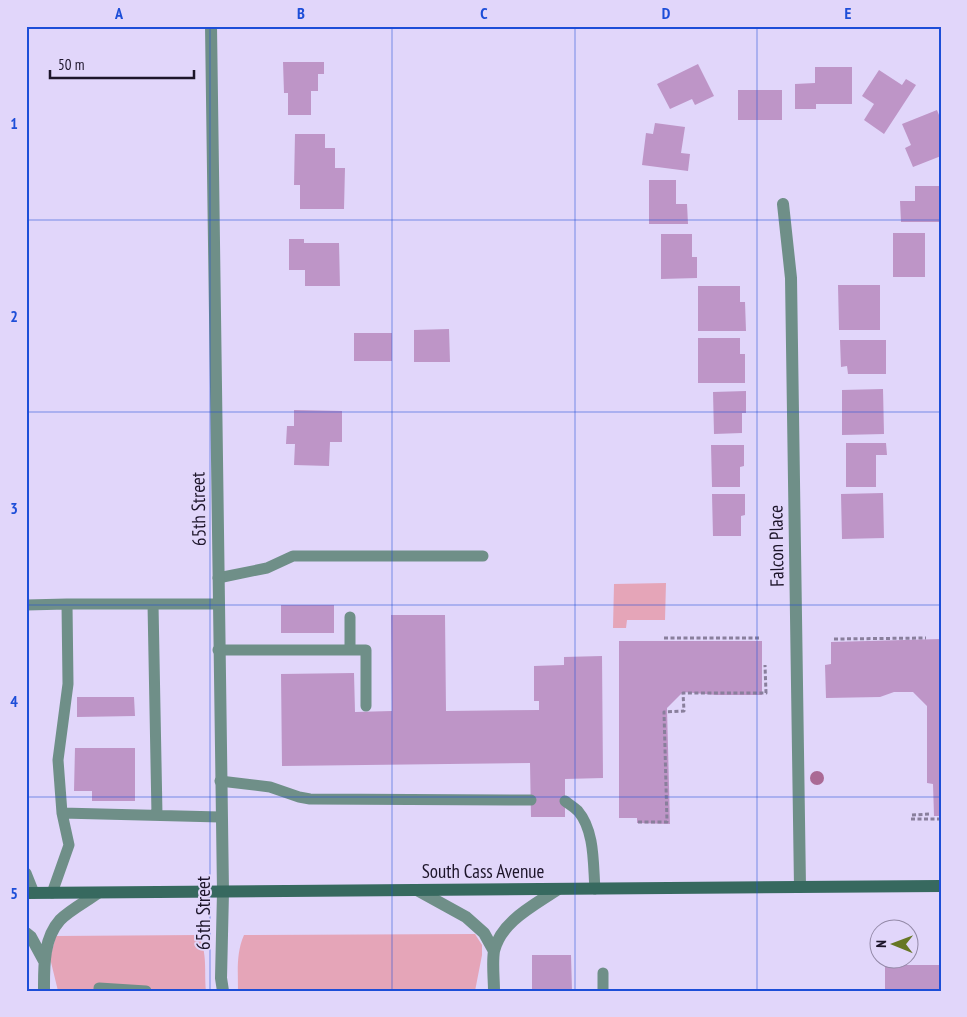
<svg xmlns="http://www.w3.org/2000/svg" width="967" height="1017" viewBox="0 0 967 1017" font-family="'PT Sans Narrow',sans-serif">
<rect width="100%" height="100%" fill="#e1d6fa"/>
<path fill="#e5a5b8" d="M666,583L665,620H627L626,628H613L614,584Z
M475,934L482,945V955L475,991H238C238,972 236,953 244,935Z
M198,935C208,951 204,973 206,991H58L50,958L56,936Z"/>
<path fill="#be95c7" d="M283,62H324V74H318V91H311V115H288V93H284Z
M698,64L714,96L695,105L692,99L670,109L657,84Z
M815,67H852V104H816V109H795V84L815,83Z
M879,70L902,85L906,79L916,85L884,134L864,120L874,104L862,96Z
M738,90H782V120H738Z
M937,110L941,120V156L913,167L905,148L911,145L902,124Z
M655,123L685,127L681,153L690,154L688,171L642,165L646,133L653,134Z
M295,134H325V148H335V168H345L344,209H300V185H294Z
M649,180H676V204H687L688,224H649Z
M915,186H939V196H941V222H901L900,201H915Z
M893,233H925V277H893Z
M661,234H692V257H697V278L661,279Z
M289,239H304V243H339L340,286H305V270H289Z
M838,285H880V330H839Z
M698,286H740V302H745L746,331H698Z
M449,329L450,362H414V330Z
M354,333H392V361H354Z
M698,338H740V354H745V383H698Z
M840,340H886V374H848L847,366L841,367Z
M883,389L884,434L842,435V390Z
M746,391V413H742V433L714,434L713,392Z
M294,410L342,411V442H330L329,466L294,465L295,444H286L287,426H294Z
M846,443H886L887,455H876V487H846Z
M711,445H744V466L740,467V487H712Z
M883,493L884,538L842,539L841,494Z
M712,494H745V515L741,516V536H713Z
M281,605H334V633H281Z
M391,615H445L446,711L539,710V701H534V666L564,665V657L602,656L603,778L565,779V817H531L530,763L282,766L281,674L354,673L355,712L392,711Z
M941,639V816H934L933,784L927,783V706L913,692H894L880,697L826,698L825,665L831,664V642Z
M619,641H762V695H716L683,692L667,708L670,824L637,823V818H619Z
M77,697H134L135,716L77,717Z
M75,748H135V801H92V791H74Z
M532,955H571L572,991H532Z
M885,965H941V991H885Z"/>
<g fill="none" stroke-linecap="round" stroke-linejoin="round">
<path stroke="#897f9c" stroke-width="3" stroke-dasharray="4 2.5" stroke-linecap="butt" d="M664,638H761
M834,639L926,638
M912,815L931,814
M911,819H941
M638,822H667L664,712L684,711L683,693H766L765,665"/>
<path stroke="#6f8f88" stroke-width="11" d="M218,578L267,568L293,556H483
M153,604L157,815
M26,605L67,604
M218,650H366V706
M350,650V617
M220,781L270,787L299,797L310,799L531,800
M565,801C569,804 574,807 578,811C595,831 593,864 595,889
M62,813L220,817
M26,873L34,893
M52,893L69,845L62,813L58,760L68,684L67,604H218
M603,973V991
M99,991V988L146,991"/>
<path stroke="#6f8f88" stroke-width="12" d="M211,26L223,892L221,978L223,991
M783,204L791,278L800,887
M417,890L466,917L484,933L494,951
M26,933L31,937L44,961
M44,991C44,967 43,939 60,920C70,910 87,901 98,893
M494,991C494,979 492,963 494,951C501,921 535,905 558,889"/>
<path stroke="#37695f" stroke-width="12" d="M26,893L941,886"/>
</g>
<circle fill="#aa6a95" cx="817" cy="778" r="7"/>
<path fill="none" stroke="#1d4ed8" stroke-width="1" stroke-opacity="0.55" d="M210,26V991M392,26V991M575,26V991M757,26V991M26,220H941M26,412H941M26,605H941M26,797H941"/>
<g text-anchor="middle" stroke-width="4" stroke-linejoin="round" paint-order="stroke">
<g font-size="19" fill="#1d152a" stroke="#e1d6fa">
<text transform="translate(198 509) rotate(-91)" y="7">65th Street</text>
<text transform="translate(776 546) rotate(-91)" y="7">Falcon Place</text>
<text x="483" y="878">South Cass Avenue</text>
<text transform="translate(203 913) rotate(-90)" y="7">65th Street</text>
</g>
</g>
<rect width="967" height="1017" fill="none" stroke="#e1d6fa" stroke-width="55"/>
<g transform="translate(894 944) rotate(271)"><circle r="24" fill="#e1d6fa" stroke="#9389a7"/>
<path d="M0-4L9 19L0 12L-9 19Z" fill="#677724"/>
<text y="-8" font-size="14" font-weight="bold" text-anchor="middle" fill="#1d152a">N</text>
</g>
<path d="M50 70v8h144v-8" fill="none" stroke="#1d152a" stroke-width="2.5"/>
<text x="58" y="70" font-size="15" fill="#1d152a" stroke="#e1d6fa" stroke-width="4" paint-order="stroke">50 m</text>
<rect x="28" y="28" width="912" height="962" fill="none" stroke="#1d4ed8" stroke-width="2"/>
<g font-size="16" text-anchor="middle" font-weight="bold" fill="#1d4ed8">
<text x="119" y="19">A</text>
<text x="301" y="19">B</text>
<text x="484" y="19">C</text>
<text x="666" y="19">D</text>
<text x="848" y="19">E</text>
<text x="14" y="129">1</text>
<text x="14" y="322">2</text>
<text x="14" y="514">3</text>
<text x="14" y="707">4</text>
<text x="14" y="899">5</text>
</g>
</svg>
